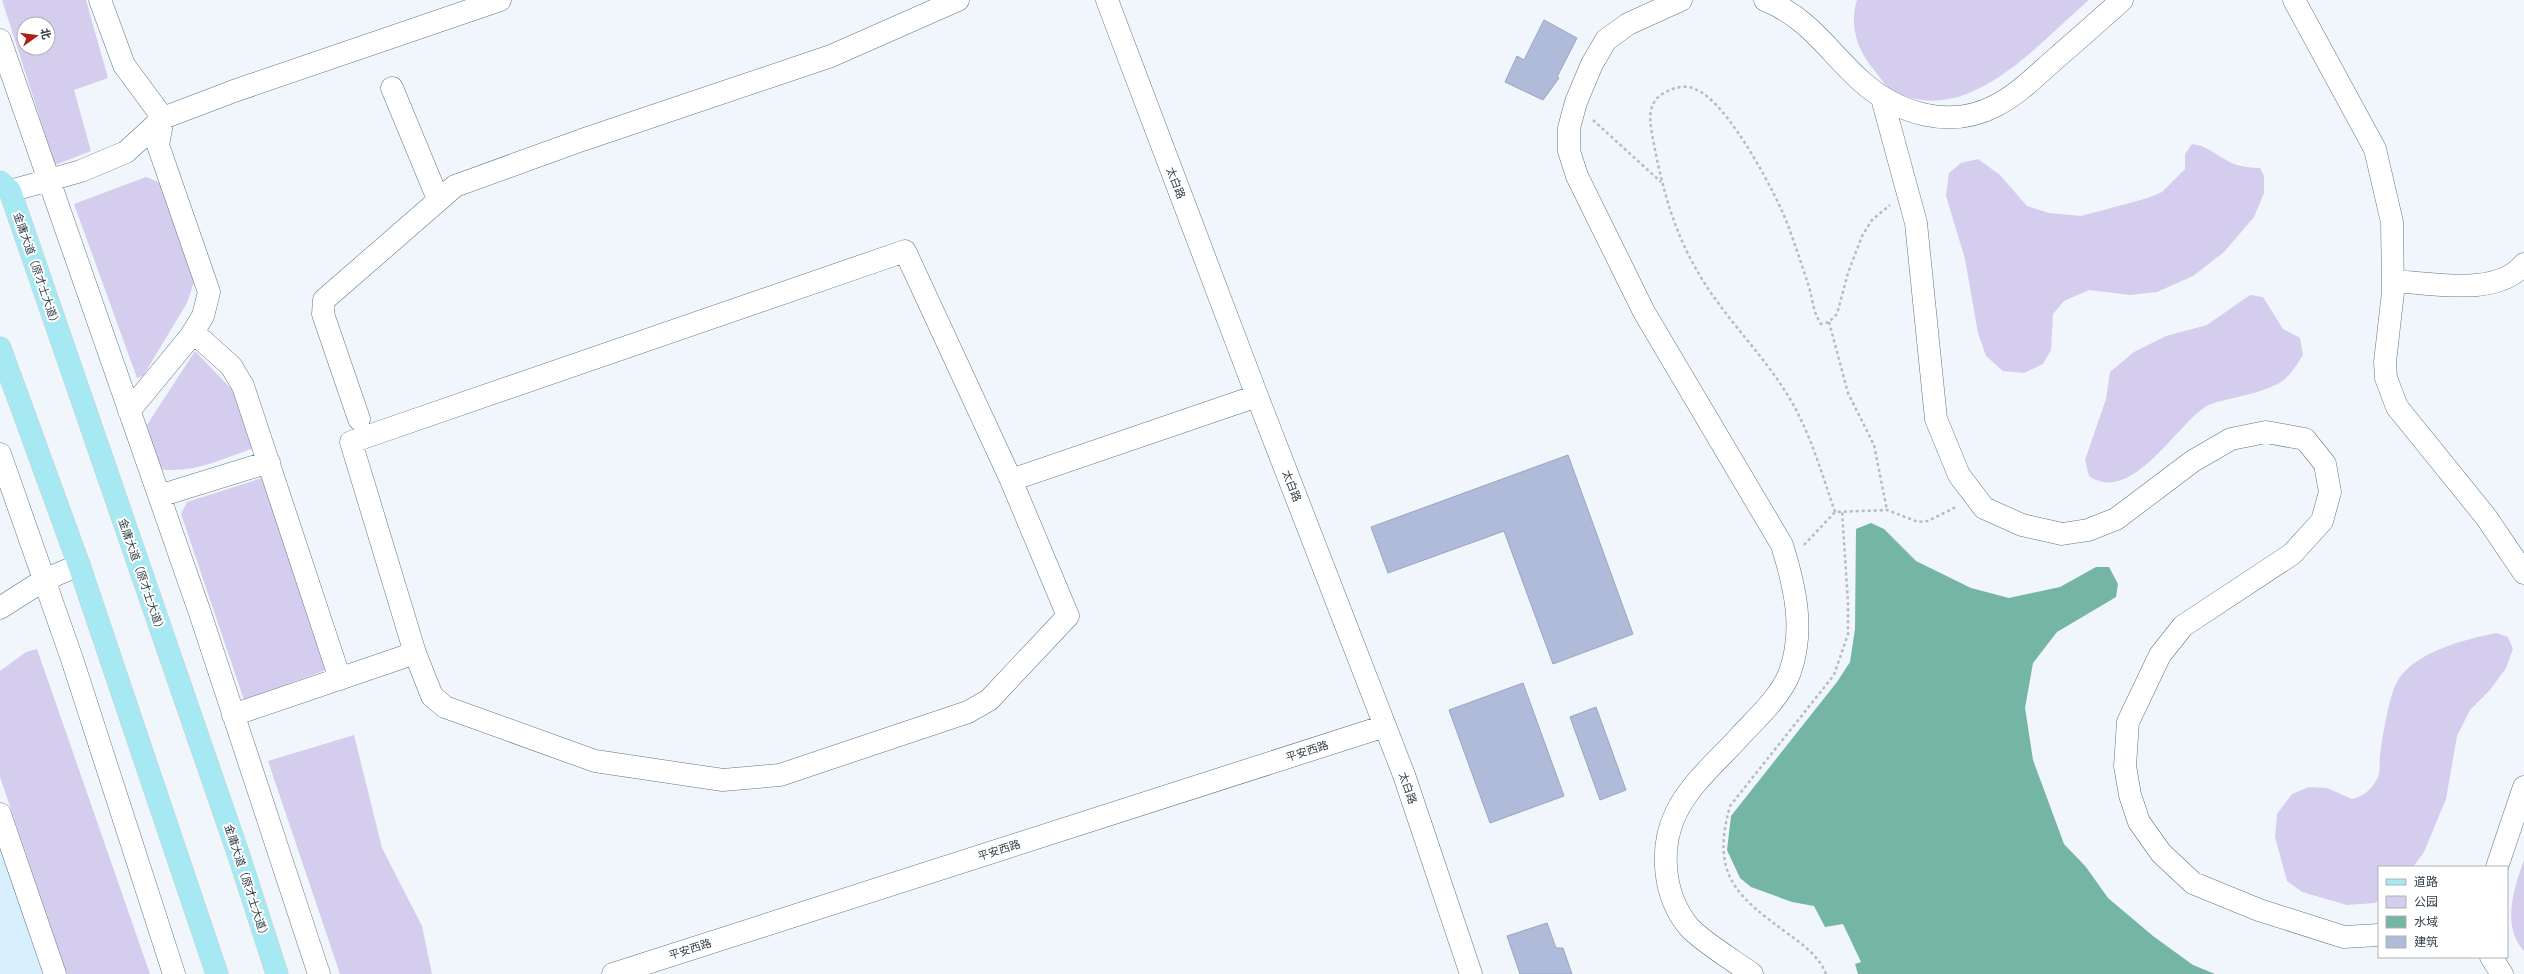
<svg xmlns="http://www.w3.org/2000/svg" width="2524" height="974" viewBox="0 0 2524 974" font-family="Inter,'Noto Sans SC',sans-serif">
<rect width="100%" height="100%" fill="#f0f6fb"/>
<path fill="#d8effe" d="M0,818L53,974H0Z"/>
<path fill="#d5cded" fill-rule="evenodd" d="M2,0H86L108,78L74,90L91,151L55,165ZM24,24H48V48H24Z
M1857,0H2089C2037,44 1967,131 1892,90C1885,86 1879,76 1874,70C1857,50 1849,25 1857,0Z
M2192,144C2207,146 2213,153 2226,160C2235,166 2249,168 2260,168L2264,176V193L2254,217L2224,252L2193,276L2157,292L2130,295L2089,290L2064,301L2053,314L2051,350L2043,364L2024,373L2003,371L1986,356L1978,333L1965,259L1946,196L1949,173L1961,163L1978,159L2000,175L2027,206L2049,213L2081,216L2148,198L2162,192L2185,169V154Z
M146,177L158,182L165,192L195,279L187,303L143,376L137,378L74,204Z
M2250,295L2263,297L2283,329L2300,338L2303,355C2297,364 2291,375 2282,381C2272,389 2246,395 2234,398C2225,400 2213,402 2205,407C2175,427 2131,505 2089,476L2085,460L2106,399L2110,372L2134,352L2166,336L2207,325Z
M195,351L238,396L254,448C222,459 188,476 154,468L143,431Z
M262,478L326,670L244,700L181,514L187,502Z
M2496,633L2508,637L2513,649L2506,668L2490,690L2470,710L2457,736L2446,799L2424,852L2413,867H2379V900L2375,903L2347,905L2302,892L2287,881L2275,837L2277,814L2292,794L2309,787L2327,788L2352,799C2364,796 2371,790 2377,779C2381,773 2379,762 2380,755C2382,739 2389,697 2396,684C2410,653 2466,639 2496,633Z
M37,649L150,974H67L0,777V671L26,652Z
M354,735L382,848L422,926L432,974H340L268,761Z
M2524,860V951C2501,926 2514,888 2524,860Z"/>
<path fill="#74b5a4" d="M1871,523L1884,529L1916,561L1971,588L2009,598L2060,587L2096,567H2109L2118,584L2116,597L2057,632L2033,663L2025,708L2033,760L2064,844L2086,867L2108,898L2153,936L2193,965L2215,974H1858L1855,964L1861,962L1843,924L1825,927L1814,906L1792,902L1751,887L1740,878L1727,850L1731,816L1837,682L1850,662L1855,629L1856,529Z"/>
<path fill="#afbbd8" stroke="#99a5c1" d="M1544,20L1577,38L1557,77L1559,78L1543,100L1505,82L1517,56L1524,60Z
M1568,455L1633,634L1553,664L1504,531L1388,573L1371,527Z
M1523,683L1564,796L1490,823L1449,710Z
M1596,707L1626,790L1600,800L1570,717Z
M1547,923L1556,948H1563L1572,974H1520L1507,936Z"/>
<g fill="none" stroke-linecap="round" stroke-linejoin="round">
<g stroke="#5c778a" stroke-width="23">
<path id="minor" d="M100,0L124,65L163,118L158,145L209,292L203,316L190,337L129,411
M1107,0L1257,396L1404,775L1471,974
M1681,0L1628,24L1606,40L1592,64L1576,102L1569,128V151L1577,176L1644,312L1782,545C1795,587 1805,629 1790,672C1781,696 1759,716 1742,734C1721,758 1690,783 1676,813C1659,848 1663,896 1689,927C1701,941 1736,962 1752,974
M1765,0C1808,17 1828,51 1861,81C1897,113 1949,130 1995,106C2017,95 2035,77 2054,60C2077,40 2100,20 2122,0
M2294,0L2375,149L2392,222L2393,292L2385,362L2386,378L2397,407L2486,517L2524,573
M0,40L200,613L319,974
M392,88L438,199
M1882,98L1916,223L1936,419L1959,475L1984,508L2022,525L2062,534L2088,530L2116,519L2193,461L2231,439L2266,432L2305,439L2325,464L2330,492L2322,521L2292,554L2183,626L2160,655L2128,722L2125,766L2130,795L2139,822L2161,853L2193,883L2259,910L2344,937L2379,935
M10,191L81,171L126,152L163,118L234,91L500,0
M905,251L1011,480L1068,616L989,700L968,712L780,775L723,780L595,761L445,707L432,696L415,653L351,442Z
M2393,281C2433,283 2497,297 2524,264
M193,332L231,366L243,386L340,679
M359,419L323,314L324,300L455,186L582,140L831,56L958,0
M0,454L72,659L174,974
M1011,480L1257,396
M159,496L269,462
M0,608L44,580L79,565
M233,715L415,653
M0,814L55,974
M2497,867L2524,787
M2491,957L2502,974
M613,974L1385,726"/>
</g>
<g stroke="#ced0d2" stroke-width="23">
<path id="major" d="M0,182L10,191L239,856L277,974
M0,348L79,565L217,974"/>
</g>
<path stroke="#b4bcc2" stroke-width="2.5" stroke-dasharray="3 3" stroke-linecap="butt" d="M1593,120L1661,182
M1829,322L1848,393L1874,445L1887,510
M1835,512C1823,477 1812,439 1794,406C1771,364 1736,330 1709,290C1675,239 1663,193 1652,134C1649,118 1648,102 1664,93C1674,87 1686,84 1697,90C1729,104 1777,195 1789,228C1796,248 1803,268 1809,287C1813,301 1813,312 1821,324L1829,322L1837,314L1848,273L1862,236L1872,220L1890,205
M1804,545L1835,512L1887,510L1918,522L1928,521L1956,507
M1826,974C1820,958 1804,945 1791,936C1738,897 1710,877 1730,806L1834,675L1848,634V603L1842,511"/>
<use href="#minor" stroke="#fff" stroke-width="22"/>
<use href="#major" stroke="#a6e9f2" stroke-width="22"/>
</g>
<g text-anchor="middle" stroke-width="4" stroke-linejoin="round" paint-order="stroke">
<g font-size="11" fill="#313d45" stroke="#fff">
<text transform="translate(1176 183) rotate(69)" y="4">太白路</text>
<text transform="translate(37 270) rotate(71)" y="4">金庸大道（原才士大道）</text>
<text transform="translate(1292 486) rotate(69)" y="4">太白路</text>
<text transform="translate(142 576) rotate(71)" y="4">金庸大道（原才士大道）</text>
<text transform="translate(1307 751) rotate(-18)" y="4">平安西路</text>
<text transform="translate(1408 788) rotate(71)" y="4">太白路</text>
<text transform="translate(999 850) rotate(-18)" y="4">平安西路</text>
<text transform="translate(247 882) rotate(72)" y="4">金庸大道（原才士大道）</text>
<text transform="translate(690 949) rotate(-18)" y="4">平安西路</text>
</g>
</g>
<rect x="2378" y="866" width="130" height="92" fill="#ffffff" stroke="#adb1b5"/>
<rect x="2386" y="879" width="20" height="6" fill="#a6e9f2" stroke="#adb1b5"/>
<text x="2414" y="886" font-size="12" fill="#313d45">道路</text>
<rect x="2386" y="896" width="20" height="12" fill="#d5cded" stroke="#adb1b5"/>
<text x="2414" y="906" font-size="12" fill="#313d45">公园</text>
<rect x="2386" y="916" width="20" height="12" fill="#74b5a4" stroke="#adb1b5"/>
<text x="2414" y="926" font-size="12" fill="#313d45">水域</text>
<rect x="2386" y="936" width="20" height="12" fill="#afbbd8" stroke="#adb1b5"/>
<text x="2414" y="946" font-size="12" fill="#313d45">建筑</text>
<g transform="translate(36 36) rotate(76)"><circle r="19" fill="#ffffff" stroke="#adb1b5"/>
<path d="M0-3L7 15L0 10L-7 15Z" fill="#ae1e13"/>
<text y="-6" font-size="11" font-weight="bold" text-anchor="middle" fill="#313d45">北</text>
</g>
</svg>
